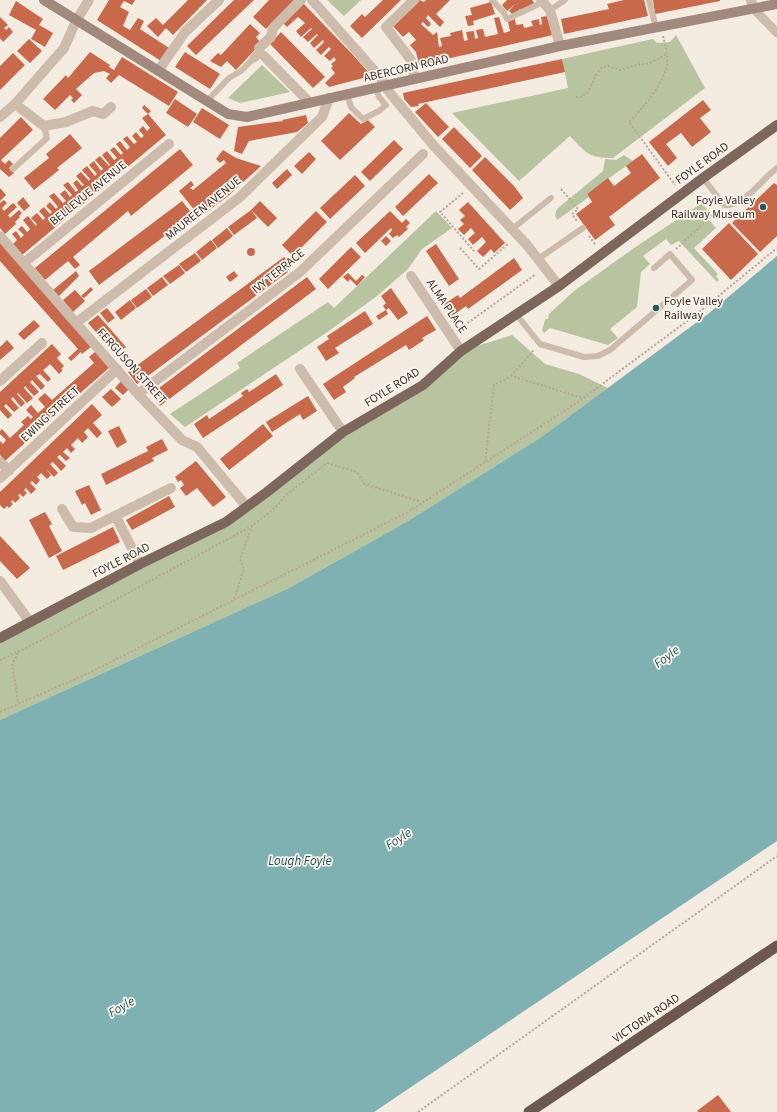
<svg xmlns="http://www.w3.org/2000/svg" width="777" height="1112" viewBox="0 0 777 1112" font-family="'Source Sans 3',sans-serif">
<rect width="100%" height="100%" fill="#f4ebe1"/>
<path fill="#b8c4a0" d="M327,0H361L344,16Z
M676,35L705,88L613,158C589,158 587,154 570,136L519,181L452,113L568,88L562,59L653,39L657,43L670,42Z
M262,65L290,92L240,103L228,98Z
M624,155L633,161L587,194L589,197L557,220L555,215L557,209L603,171L605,159L616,160Z
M702,203L711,215L707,218L716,228L694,248L718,274L716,276L719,280L717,282L679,241L671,245L666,239L643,256L650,264L641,272L637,307L610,329L618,338L608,345L550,328L544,333L542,331L545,319H548L549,314L574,291L634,248Z
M436,211L452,228L422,249L408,269L377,296L326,333L185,427L170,414L240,368L237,363L328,302L334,308Z
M512,335L545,364L579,374L608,388L540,438L408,521L289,588L0,720V638L226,522L343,432L423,385L461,351Z"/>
<path fill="#7fb0b2" d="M777,256V841L374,1112H0V720L289,588L408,521L540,438L708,314Z"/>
<path fill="#c8694b" d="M109,0H135L132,5L124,1L120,7L129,12L123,26L130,30L138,18L144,21L140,29L169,48L161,61L97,20Z
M188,0H207L173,35L166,28L158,37L147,26L156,18L163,25Z
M234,0H254L196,55L187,46Z
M269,0H294L266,29L253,17Z
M383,0H401L362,38L350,26L362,14L365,17Z
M420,0L424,2L426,0H450L436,14L444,22L440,27L428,15L426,18L431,24L428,27L423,22L421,24L433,35L437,32L439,47L442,46L440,38L451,36L450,33L462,30L464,41L468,40L466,32L474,31L475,39L478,38L476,30L483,29L485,37L498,34L494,18L499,17L504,33L510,31L508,22L515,19L516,25L523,24L524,28L533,26L531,21L539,19L540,25L542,24L541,17L548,16L553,35L419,65L416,52L410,45L416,40L409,32L403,37L393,26Z
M507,0H532L535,4L522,12L520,9L513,15L509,11L515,4L507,11L502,5Z
M624,0H644L648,16L564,34L561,19L609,9L607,4Z
M653,0H720V1L655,14Z
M16,1L43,19L39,25L53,33L45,47L31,39L36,30L9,15Z
M302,2L353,55L370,74L367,77L329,87L325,83L335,73L331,68L333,66L331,64L336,60L334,57L330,61L324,56L331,49L329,47L321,55L316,50L324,42L323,40L314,48L310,43L318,35L317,34L308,42L303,37L312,29L311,28L301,37L296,31L305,23L298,17L287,27L282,22Z
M491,2L495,14L473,21L474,25L468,26L465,16L472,15L470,8Z
M0,17L8,25L4,28L6,30L9,27L13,32L3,42L0,38Z
M250,24L260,33L256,37L261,43L236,70L227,61L221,67L210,61L218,53L221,55Z
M281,32L325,77L313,88L270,44Z
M29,39L42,51L30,63L17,51Z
M90,52L110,65L109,67L114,70L122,57L178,92L169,106L119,75L111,83L106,78L110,74L104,71L94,73L76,89L82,95L74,103L71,100L73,98L70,95L55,110L43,99L66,75L68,78Z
M185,52L220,74L210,89L175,67Z
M13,53L25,65L0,90V66Z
M562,59L565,72L436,100L418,104L419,106L411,107L404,99L403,93Z
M175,99L197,114L188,127L166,113Z
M703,100L711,110L700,118L711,132L692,147L681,133L666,144L677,158L668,166L649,142Z
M426,103L449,127L438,137L415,112Z
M144,105L151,111L148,114L166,135L22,255L13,244L17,240L12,234L16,231L21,238L24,235L18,229L22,226L27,232L30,229L23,220L28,216L36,226L37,224L31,218L37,213L43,220L45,218L39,211L44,207L50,214L52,212L46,206L50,202L56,209L58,207L49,196L54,193L63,203L66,201L60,194L65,190L70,197L72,195L63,185L68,182L76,192L78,190L73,183L77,180L82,186L84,185L76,176L81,172L89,181L90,179L82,170L87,166L95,176L97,174L89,165L94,161L101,171L103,169L95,160L100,156L109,166L110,165L102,155L107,151L114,160L117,158L110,150L114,147L121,155L123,153L116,144L120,141L127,150L130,147L123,139L127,136L134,144L137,142L132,136L136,132L141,138L144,136L139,130L143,126L147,131L150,128L142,118L148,114L142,108Z
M202,108L229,125L220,139L193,122Z
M349,113L361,124L368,120L375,127L340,160L321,141Z
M306,115L308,123L297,132L249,141L242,154L234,151L238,127L283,121L282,120Z
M21,117L33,130L1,160L5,164L9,160L13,164L9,168L14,173L9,177L0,169V138Z
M454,127L482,156L470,168L442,139Z
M70,134L82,148L57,168L59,170L34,190L24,178L49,158L46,154Z
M394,140L403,149L370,181L361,172Z
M180,149L193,165L131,216L128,211L73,257L80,265L75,269L68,261L45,280L35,268Z
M223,150L236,158L261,166L227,197L200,217L179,191L191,181L194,185L190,188L193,190L226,163L224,160L220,163L216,159Z
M309,152L316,159L302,174L294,166Z
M642,154L660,178L609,217L615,225L595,240L576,214L592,202L587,194L608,178L614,186L631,173L626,166Z
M485,157L514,186L523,198L510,210L472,170Z
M287,169L292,175L277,189L272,183Z
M429,174L438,183L403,216L395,207Z
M355,175L365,186L330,219L320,208Z
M774,183L777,185V236L760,252L732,223Z
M0,188L6,195L0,201Z
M23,197L30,206L24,211L17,203Z
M4,200L7,203L2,208L4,211L13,203L17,207L8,215L10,218L19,210L22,213L19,216L20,217L15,222L16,224L5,234L0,228V203Z
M182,201L193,215L99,285L89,271Z
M260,201L277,218L268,227L251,210Z
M468,202L505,243L494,253L491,249L483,257L477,251L486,242L482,237L473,245L468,239L475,233L471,228L464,235L458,229L464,224L460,220L465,216L459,210Z
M251,210L257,218L234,235L228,227Z
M316,211L327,222L293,256L282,245Z
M390,211L402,223L406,219L410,223L406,227L408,229L399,237L397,235L393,238L389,234L392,230L391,228L365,253L356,243Z
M729,223L758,254L731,280L702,249Z
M227,228L233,236L218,248L212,240Z
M386,236L391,241L386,246L381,241Z
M211,240L217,248L202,260L196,252Z
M0,242L92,346L82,354L81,352L71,361L68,358L78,349L0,261Z
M436,244L459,279L449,286L426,251Z
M351,247L361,257L328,289L319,279Z
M247 252a4 4 0 1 1 8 0a4 4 0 1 1-8 0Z
M195,253L201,261L186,272L179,264Z
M284,257L293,266L287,271L288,272L137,384L128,372Z
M514,258L522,270L468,309L466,306L452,316L444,304L458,295L460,298Z
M179,265L185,273L170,284L163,276Z
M76,271L79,276L58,297L53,290Z
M234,271L238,276L230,282L226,277Z
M348,273L356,281L362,275L365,277L357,286L350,279L348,282L343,277Z
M162,277L168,285L153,296L147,288Z
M307,277L316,289L160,406L151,394Z
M91,287L93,290L84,298L81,296Z
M391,288L408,313L398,320L389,308L386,310L383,306L386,303L381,296Z
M146,289L152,297L137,308L131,300Z
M75,290L85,301L73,312L63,300Z
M130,300L136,308L121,320L115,312Z
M107,308L115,318L108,323L100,313Z
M386,310L388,314L379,320L376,316Z
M365,311L373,324L335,348L339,353L326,361L317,347L329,339L327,336Z
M98,315L126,347L116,355L88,323Z
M427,316L436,330L422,338L424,340L409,350L406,345L354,377L355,378L343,387L346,392L334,400L323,384Z
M34,320L40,326L24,340L18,334Z
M7,340L14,348L0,360V347Z
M52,344L61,354L57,358L64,366L61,369L63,370L59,374L50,364L47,367L43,370L51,379L48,382L40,374L36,376L45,386L41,390L32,380L30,382L39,392L34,396L25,386L24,388L33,398L27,403L18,393L17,394L25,403L21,407L13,397L11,399L19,408L14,412L6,404L4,406L12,415L8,419L0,410V392Z
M96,351L110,367L61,410L60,409L53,415L47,423L5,461L0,455V441L3,444L6,440L0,434V431L2,429L10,438L24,425L21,422L28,416L31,419L33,417L26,410L31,405L38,413L45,407L38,399L45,393L52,400L94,363L89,357Z
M276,374L283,385L203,438L194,424L207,415L209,419L243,396L241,393L247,389L249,392Z
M121,381L129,389L123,395L115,388Z
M111,389L121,399L112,407L102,397Z
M308,396L317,411L303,420L300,414L272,432L266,422Z
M92,404L102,415L93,423L102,433L97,438L88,428L84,432L88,437L82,443L78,438L71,445L75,449L71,453L67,448L63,452L70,458L66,461L60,455L57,457L66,466L61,471L53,462L50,464L58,473L54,477L46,469L51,475L47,479L41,473L37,477L40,480L36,485L32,481L30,483L36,489L31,494L26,488L24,490L27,493L23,497L20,494L18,495L20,498L15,503L13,500L11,502L13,504L9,508L7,506L4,509L0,505V492Z
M263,424L273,436L229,470L220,459Z
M119,426L127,442L117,448L108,431Z
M162,439L168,450L152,458L154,461L106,485L101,474L148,451L146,447Z
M196,461L226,497L213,507L197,488L186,496L180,488L184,485L181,480L178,482L175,477Z
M89,485L101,510L91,515L85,503L82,505L75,491Z
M169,496L175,507L132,530L126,520Z
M45,512L52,524L49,526L62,551L49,558L29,520Z
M113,527L120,542L63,570L56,556Z
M0,536L30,568L17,579L0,561Z
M718,1095L731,1112H698L697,1111Z"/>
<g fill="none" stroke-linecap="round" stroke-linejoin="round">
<path stroke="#b9a596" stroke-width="2" stroke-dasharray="2 2" stroke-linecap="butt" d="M663,36C665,45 668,54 667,63C666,82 642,109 629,122L675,185
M576,97H582C592,90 593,77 601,68L608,66L620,70L641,64H648L667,54
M561,189L578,209L572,214L577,221
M463,193L440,212L474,251
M589,236L595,244
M460,248L479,269L509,243
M676,249L718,210
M458,330L536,274
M511,376L534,350
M485,462L494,385L511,376L583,398
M234,599L244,569L240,559L252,526L276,507L286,495L327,463L357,472L365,484L421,502
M18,653L12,665L18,700L20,703
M0,660L28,647L252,526
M0,712L91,672L408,512L578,402L698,313L777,248
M418,1112L777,856"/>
<path stroke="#cdbbac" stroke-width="6" d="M492,0L504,13L507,19L543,2
M649,0L656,28
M550,10L565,0
M347,94L351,107L363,119L379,111L386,105L379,97L376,88
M207,101L229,78L241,71L254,58
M13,169L47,138L44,126
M703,178L724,205C743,208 762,179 777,168
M512,229L551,198
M538,259L583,228
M516,314L540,344L584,357L598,356L610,350L692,280L670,254L654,268"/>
<path stroke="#cdbbac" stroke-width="9" d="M753,8L777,33
M254,58L260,52L259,48"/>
<path stroke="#cdbbac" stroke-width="10" d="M312,0L380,77L390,93L434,146L527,245L559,286
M414,0L386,27L411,60L415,79
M541,0L550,10L560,46
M751,0L753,8
M259,48L271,37L273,28L301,0
M264,56L310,103
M158,71L185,32L219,0
M15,104L44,126L66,122L93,111L103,114L111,107
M0,236L138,394L182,440L197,447L247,507
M24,263L169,144
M411,276L461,351
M76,323L240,197L322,117L329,98
M300,369L343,432
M0,381L42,343
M138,394L300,272L423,154
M0,462L9,471
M0,478L117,369
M62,509L73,527L91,528L171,488
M116,517L140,564
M0,581L30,622"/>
<path stroke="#cdbbac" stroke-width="10" d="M0,117L15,104L64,48L77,19L89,0"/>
<path stroke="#a18a7d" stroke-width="10" d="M44,0L228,114L247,117L560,46L777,4"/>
<path stroke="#7d675c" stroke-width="10" d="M0,638L140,564L226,522L267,492L343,432L423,385L461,351L559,286L703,178L777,125"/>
<path stroke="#6c584f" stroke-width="11" d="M529,1112L777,946"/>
</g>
<g fill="#1f5a5e" stroke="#fbf5ee" stroke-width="1.5">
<circle cx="763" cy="207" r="4"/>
<circle cx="656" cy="308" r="4"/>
</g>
<g text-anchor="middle" stroke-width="3.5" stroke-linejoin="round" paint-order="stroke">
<g font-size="12" fill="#3b302b" stroke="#fbf5ee">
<text transform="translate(406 68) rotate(-13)" y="4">ABERCORN ROAD</text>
<text transform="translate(702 163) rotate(-36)" y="4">FOYLE ROAD</text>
<text transform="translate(88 193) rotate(-39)" y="4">BELLEVUE AVENUE</text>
<text transform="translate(203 208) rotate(-39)" y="4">MAUREEN AVENUE</text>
<text transform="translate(278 271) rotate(-39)" y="4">IVY TERRACE</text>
<text transform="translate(447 306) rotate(56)" y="4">ALMA PLACE</text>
<text transform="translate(132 366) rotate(48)" y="4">FERGUSON STREET</text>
<text transform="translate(392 387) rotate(-32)" y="4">FOYLE ROAD</text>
<text transform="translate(50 414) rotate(-43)" y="4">EWING STREET</text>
<text transform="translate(121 560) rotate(-27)" y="4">FOYLE ROAD</text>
<text transform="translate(646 1018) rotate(-34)" y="4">VICTORIA ROAD</text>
</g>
<g font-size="12" fill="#3b302b" stroke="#fbf5ee" text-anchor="end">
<text x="755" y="204">Foyle Valley<tspan x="755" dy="14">Railway Museum</tspan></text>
<text x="664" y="305" text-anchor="start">Foyle Valley<tspan x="664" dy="14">Railway</tspan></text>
</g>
<g font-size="13" font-style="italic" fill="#1f5a5e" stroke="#fbf5ee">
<text transform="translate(666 656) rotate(-37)" y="5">Foyle</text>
<text transform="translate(398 838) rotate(-33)" y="5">Foyle</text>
<text x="300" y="865">Lough Foyle</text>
<text transform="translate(121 1006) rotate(-30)" y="5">Foyle</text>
</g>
</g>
</svg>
